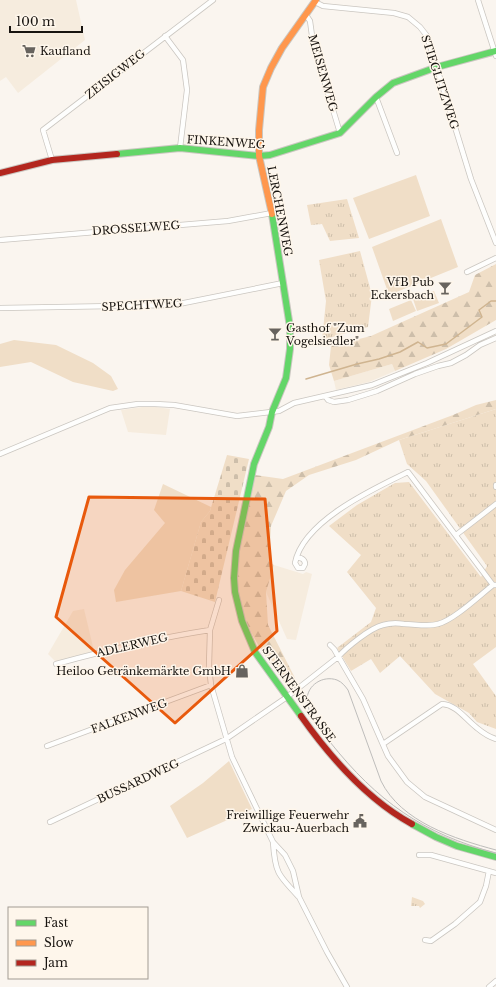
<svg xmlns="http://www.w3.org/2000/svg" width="496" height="987" viewBox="0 0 496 987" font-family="'Libre Baskerville',serif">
<defs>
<pattern id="grass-tufts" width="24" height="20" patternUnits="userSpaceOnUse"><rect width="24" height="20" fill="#f0dec7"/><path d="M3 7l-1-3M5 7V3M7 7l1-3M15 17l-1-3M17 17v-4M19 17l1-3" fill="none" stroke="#cdbeaa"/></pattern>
<pattern id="forest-firs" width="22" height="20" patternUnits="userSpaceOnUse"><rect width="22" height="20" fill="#f0dec7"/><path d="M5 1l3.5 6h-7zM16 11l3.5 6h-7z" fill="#cdbeaa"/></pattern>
<pattern id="cemetery-stones" width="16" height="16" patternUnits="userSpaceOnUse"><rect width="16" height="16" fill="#f0dec7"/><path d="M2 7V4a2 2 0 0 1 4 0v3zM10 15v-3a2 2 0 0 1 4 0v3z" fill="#cdbeaa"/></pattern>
</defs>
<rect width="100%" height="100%" fill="#faf5ef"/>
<path fill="#f6ecde" d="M0,0H76L85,40L18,93L6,77L0,81Z
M392,364L395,371L369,382L336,390L334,381Z
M149,406L170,409L166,435L128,432L121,410Z
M274,565L303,574L306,572L312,574L296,640L287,639L266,592Z
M84,609L94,651L56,662L48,654L73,611Z"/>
<path fill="url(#grass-tufts)" d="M347,199L359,238L330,241L322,224L311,225L307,205Z
M360,251L372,295L368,327L322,340L326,301L319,260Z
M496,409V647L473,664L496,696V729L477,722L469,713L435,694L400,656L380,673L371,659L351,671L337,648L371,622L376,608L347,572L361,555L329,526L357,505L395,483L409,482L481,577L487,566L426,481L407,464L399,440Z
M412,897L423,901L425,904L420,908L419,906H411Z"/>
<path fill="url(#forest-firs)" d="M496,264V320L446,349L395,371L392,364L334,381L329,365L331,346L371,336L469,292L475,275Z
M496,400V409L399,440L356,460L309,475L286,491L271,526L269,562L274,565L266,592L268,625L295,678L286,684C261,653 236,616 237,575C237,541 248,507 255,475L283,479L453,415L476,405Z"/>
<path fill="url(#cemetery-stones)" d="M227,455L249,459L215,602L181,591L201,522L210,511Z"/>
<path fill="#f0dec7" d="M416,175L430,216L369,239L353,198Z
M441,219L458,267L389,295L372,247Z
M434,291L439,303L417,311L413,299Z
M411,300L416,311L393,321L389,309Z
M14,340L56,345L93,363L111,376L118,389L113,391L73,382L31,362L0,367V344Z
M163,484L211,507L210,511L201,522L181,591L116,602L114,590L125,570L165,523L154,510Z
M229,761L252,809L187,838L170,806L203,783Z"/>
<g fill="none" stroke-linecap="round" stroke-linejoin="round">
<path stroke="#cfb490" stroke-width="1.5" d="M306,379L357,364L379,359L400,352L418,342L427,348L446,344L482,317L479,310L491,301H496"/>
<g stroke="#cac6c0" stroke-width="6">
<path id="street" d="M478,0L496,56
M315,2L323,6L394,13L408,17L420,27L427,36L471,179L496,243
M306,15L310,21L313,43L340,133
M165,36L183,60L187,90L180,148
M376,97L397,153
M52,160L43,130L213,0
M0,240L228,221L272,213
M467,272L496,258
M0,308L174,305L283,283
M325,396L328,400L334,402L348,400L377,391L415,374L438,366L451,363L466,355L480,345L496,338
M0,454L110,408L138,404H155L174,405L237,416L279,411L294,403L372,385L427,363L496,331
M496,485V487
M456,535L496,504
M297,557C301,558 305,559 305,564L303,568H298L295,563C303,521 373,489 408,472L493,585
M219,600L210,630L209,666L211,685L232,757L273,842L285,855L293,871L299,897L327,952L347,987
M330,645L334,649L363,699L388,756L407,782L425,797L496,830
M56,664C107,650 158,638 210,630
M383,744L442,704C457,705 465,719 477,728C483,733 489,737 496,739
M47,746L211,685
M50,822L226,739L287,697L338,657C346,648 370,628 383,625C390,623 397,623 404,624C415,624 428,627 438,624C454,620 480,595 493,585H496
M273,842C275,873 278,875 299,897
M419,855H431L496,873
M425,940L431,941L455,924L480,902L486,886L489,871
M489,987L496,981"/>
</g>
<g stroke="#cac6c0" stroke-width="8">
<path id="fast" d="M117,154L180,148L259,156L270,155L340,133L376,97L393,83L437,67L496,51
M272,214L290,327V349L286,378L272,412L269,427L254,464L236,551L234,578L235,592L242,621L255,652L301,716
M412,824L436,837L457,846L496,857"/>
</g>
<g stroke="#cac6c0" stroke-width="8">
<path id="slow" d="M272,214L259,156V130L263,87L271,68L282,48L316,0"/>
</g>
<g stroke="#cac6c0" stroke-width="8">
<path id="jam" d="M0,173L52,160L117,154
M301,716C330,757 368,800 412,824"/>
</g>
<use href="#street" stroke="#fefefd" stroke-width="4.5"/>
<use href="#fast" stroke="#63d668" stroke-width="6"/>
<use href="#slow" stroke="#ff974d" stroke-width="6"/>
<use href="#jam" stroke="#b3261e" stroke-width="6"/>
<path stroke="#bebdbb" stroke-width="1" d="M496,850C455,839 401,822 381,781L348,690C345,686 342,682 337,680C323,675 307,685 307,700C308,716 321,731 330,742C377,801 423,834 496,853"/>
</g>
<path fill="#e8590c" fill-opacity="0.2" stroke="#e8590c" stroke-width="3" stroke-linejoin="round" d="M89,497L265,499L277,631L175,723L56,617Z"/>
<defs>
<g id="supermarket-bare" transform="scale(1.08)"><path d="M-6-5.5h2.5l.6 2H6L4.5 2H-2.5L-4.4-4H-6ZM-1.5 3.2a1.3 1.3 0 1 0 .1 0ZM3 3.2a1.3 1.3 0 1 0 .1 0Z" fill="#67635e" stroke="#fef6eb" stroke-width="2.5" paint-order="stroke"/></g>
<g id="bar-bare" transform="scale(1.08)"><path d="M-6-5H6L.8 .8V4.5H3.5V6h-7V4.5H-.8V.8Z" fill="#67635e" stroke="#fef6eb" stroke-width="2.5" paint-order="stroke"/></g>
<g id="shop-bare" transform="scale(1.08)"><path d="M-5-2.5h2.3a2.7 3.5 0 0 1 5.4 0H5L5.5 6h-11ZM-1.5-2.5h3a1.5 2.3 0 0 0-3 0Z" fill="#67635e" stroke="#fef6eb" stroke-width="2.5" paint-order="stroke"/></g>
<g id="civic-bare" transform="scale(1.08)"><path d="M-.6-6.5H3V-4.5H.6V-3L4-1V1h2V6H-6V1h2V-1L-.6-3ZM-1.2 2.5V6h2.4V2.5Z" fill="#67635e" stroke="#fef6eb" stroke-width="2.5" paint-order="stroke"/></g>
</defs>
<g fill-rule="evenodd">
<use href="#supermarket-bare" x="29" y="51"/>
<use href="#bar-bare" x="445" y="288"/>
<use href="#bar-bare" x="275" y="334"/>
<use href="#shop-bare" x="242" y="671"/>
<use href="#civic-bare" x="360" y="821"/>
</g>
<g text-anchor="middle" stroke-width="3" stroke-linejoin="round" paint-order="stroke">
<g font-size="11" fill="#181410" stroke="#fef6eb" text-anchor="end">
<text x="40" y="55" text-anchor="start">Kaufland</text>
<text x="434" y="286">VfB Pub<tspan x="434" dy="13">Eckersbach</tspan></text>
<text x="286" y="332" text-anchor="start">Gasthof "Zum<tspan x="286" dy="13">Vogelsiedler"</tspan></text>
<text x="231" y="675">Heiloo Getränkemärkte GmbH</text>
<text x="349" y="819">Freiwillige Feuerwehr<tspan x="349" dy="13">Zwickau-Auerbach</tspan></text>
</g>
<g font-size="11" fill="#181410" stroke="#fef6eb">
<text transform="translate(323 73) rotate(74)" y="4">MEISENWEG</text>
<text transform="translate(115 74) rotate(-38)" y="4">ZEISIGWEG</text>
<text transform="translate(440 82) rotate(72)" y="4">STIEGLITZWEG</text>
<text transform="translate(226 142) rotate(4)" y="4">FINKENWEG</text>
<text transform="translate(280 211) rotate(79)" y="4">LERCHENWEG</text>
<text transform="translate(136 228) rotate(-4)" y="4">DROSSELWEG</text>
<text transform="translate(142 305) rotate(-3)" y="4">SPECHTWEG</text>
<text transform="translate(132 645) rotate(-13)" y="4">ADLERWEG</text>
<text transform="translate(299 694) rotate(54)" y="4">STERNENSTRASSE</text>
<text transform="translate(129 716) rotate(-20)" y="4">FALKENWEG</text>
<text transform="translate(138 781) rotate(-25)" y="4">BUSSARDWEG</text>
</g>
</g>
<rect x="8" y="907" width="140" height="72" fill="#fef6eb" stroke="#a29c93"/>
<rect x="16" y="920" width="20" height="6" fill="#63d668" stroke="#a29c93"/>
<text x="44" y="927" font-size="12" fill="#181410">Fast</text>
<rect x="16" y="940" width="20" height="6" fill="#ff974d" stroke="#a29c93"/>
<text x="44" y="947" font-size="12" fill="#181410">Slow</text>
<rect x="16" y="960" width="20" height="6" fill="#b3261e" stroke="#a29c93"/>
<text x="44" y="967" font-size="12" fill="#181410">Jam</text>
<path d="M10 26v6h72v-6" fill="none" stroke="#181410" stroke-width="2"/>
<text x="16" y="26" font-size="12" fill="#181410" stroke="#fef6eb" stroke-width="3" paint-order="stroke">100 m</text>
</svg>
